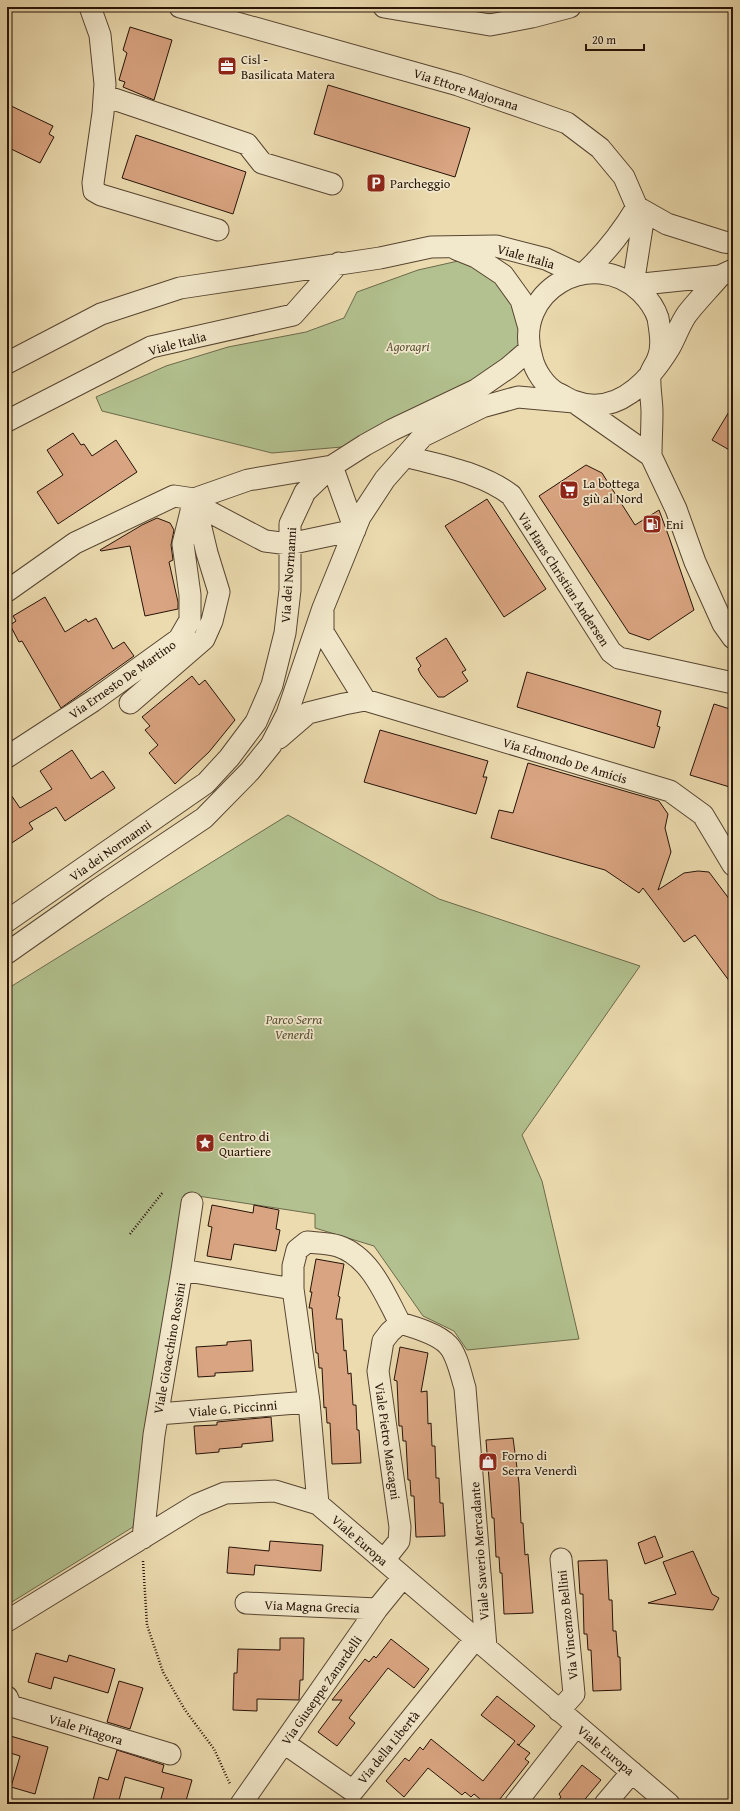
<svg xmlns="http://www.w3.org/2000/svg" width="740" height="1811" viewBox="0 0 740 1811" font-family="'Gentium Book Plus',serif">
<rect width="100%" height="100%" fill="#ebdbaf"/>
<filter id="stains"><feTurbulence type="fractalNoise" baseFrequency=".005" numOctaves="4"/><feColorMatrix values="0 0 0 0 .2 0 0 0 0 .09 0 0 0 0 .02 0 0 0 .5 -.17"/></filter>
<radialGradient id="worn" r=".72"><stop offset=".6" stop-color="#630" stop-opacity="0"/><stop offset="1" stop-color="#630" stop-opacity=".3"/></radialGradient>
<path fill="#b2c18f" stroke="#6c6a4b" d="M476,257L503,275L529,350L365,445L272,453L102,411L96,397L166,366L228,347L306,332L344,318L357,292L418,270Z
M288,815L439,899L640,966L522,1135L542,1181L579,1339L467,1350L454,1331L423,1316L374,1246L315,1228V1214L185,1194L133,1527L7,1605V989Z"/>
<path fill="#d9a481" stroke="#261307" d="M130,27L172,40L154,100L123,87L125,82L119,80L127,53L123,50Z
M328,85L470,128L455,177L314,134Z
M7,104L53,126L49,134L54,137L40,163L7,147Z
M136,135L246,172L233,214L122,178Z
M733,405V452L712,440Z
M73,433L81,445L84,444L92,456L116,440L137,472L58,524L37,492L63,475L47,450Z
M586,465L602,473L635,525L659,510L669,537L694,610L649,640L629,633L539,496Z
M487,499L546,589L504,617L445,526Z
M157,518L170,523L174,530L171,545L173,560L169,562L178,602V609L145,616L130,546L101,551L100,550L142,525Z
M45,597L65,632L86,619L88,622L96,618L113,649L124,642L134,656L61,708L22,641L19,642L10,625L16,621L13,616Z
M446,638L466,670L462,672L468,681L444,697H438L421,675L418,669L421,666L416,658Z
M527,672L661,711L657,726L660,727L654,748L517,707Z
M192,676L199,685L205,680L235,720L209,752L175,784L149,753L158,745L145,730L150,726L142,717Z
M714,704L733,710V788L690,775Z
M380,730L488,761L483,777H487L476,814L364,782Z
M72,750L91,779L103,771L115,788L65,821L56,807L29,823L33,829L7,846V789L20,808L52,789L40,771Z
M528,763L659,801L668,814L665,828L671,852L658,890L684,873L698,871L709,872L733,904V986L695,935L684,942L643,888L639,893L605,870L491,838L499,810L513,813Z
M212,1205L253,1213L254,1205L279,1210L276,1229L280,1230L276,1251L234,1244L231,1260L207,1256L212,1227L208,1226Z
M316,1259L344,1264L338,1296L340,1297L336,1319H342L344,1351L346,1350L348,1374L351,1373L353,1405H356L357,1430H359L361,1463L332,1464L330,1423H327L326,1407L324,1408L322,1368H319L318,1353H316L312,1308H309L312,1292H310Z
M251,1340L253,1371L215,1373V1376L198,1377L196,1347L227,1345V1342Z
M400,1347L428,1353L421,1392L427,1391L428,1424L431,1423L432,1446H435L436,1478H439L440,1503H443L445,1536L416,1537L414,1496H411L410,1480H408L406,1441H403L402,1426H399L397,1381L394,1380Z
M271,1417L273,1441L242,1444V1447L219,1449V1452L196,1454L194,1426L217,1425V1422Z
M513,1438L519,1483L521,1523H523L525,1555L528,1554L533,1613L504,1614L502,1573H500L499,1557H496L494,1518H492L486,1440Z
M655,1536L663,1557L645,1564L638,1543Z
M270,1541L323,1545L321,1571L255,1565L254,1575L227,1573L229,1547L269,1551Z
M693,1551L712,1594L719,1598L713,1610L648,1603L676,1594L663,1562Z
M607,1560L609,1600H612L613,1631H616L618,1657H620L621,1690L593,1691L591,1650H588L587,1634H584L583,1594H580L578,1561Z
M280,1638H304L303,1680H300L299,1700L257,1699V1711L233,1710L234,1673H237L238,1649L280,1650Z
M391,1639L429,1669L414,1688L388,1668L349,1718L355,1723L337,1746L318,1732L342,1700H332L365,1659L369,1662L374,1656L376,1658Z
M36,1653L67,1662L69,1655L115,1669L108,1693L54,1677L51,1689L28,1682Z
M119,1681L143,1688L130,1729L107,1722Z
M497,1696L535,1726L519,1745L517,1744L530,1753L525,1759L529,1762L496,1804H486L474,1794L471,1797L465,1792L462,1795L428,1768L404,1797L386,1781L405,1758L409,1761L420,1747L423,1750L431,1739L483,1781L515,1741L481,1715Z
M7,1735L48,1747L35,1794L11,1787L20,1756L7,1752Z
M117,1750L164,1765L162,1772L192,1780L185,1804H169L160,1802L164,1788L125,1777L118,1804H92L99,1777L108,1780Z
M582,1765L601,1780L581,1804H555L561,1797L559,1794Z"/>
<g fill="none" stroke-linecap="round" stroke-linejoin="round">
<g stroke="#574531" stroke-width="23">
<path id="minor" d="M90,7L100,35L105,84L103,113L93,183L94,191L101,195L218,230
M180,7L458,85L567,123L600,148L624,177L643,221L633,285L720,276L733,270
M384,7L490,25L532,17L570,7
M105,96L247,144L262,163L332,184
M637,207L667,224L724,242L733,243
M456,249L476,257L503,275L521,300L529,328
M584,273C606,253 622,232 637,207
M7,363L101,314L180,288L380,258L431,247L496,246L546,259L578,274
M7,421L151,347L293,315L339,263
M405,456C440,466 481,472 511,495L611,652L619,658L733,683
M651,456C651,442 652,427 652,412C652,401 649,387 650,375C651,370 656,364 658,358C663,346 660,331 658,318C655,309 648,299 641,292C592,245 511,291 532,358C535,371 545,386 557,393C562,395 568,399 573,401C617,418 650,380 670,347C676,336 680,324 687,314C697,301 709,289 720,276
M332,466L355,530
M194,499L208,511L265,541L289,544L355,530
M7,591L75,543L174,496L194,499L248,480L332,466
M365,700L670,791L703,815L733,865
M130,703L204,639L212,621L219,592L207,553L195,503
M279,738L308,713L344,704L365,700L323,632V612
M7,757L93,701L179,639L190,620V595L183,544L194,499
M7,921L206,783L229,758L256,722L272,685L285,633L290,590V524L305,492L332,466L365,445L392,430L476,390L508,368L529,350
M7,953L98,889L204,818L250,771L271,745L287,714L323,608L360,517L385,479L423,436L482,407L518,397L574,402L651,456L676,509L695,562L723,624L733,638
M182,1270L192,1203
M400,1323C414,1327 438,1334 448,1345C457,1354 461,1375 465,1388L486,1647
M158,1414L309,1402
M318,1504L309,1402L293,1289V1266L297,1250L307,1242C316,1243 329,1243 338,1246C371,1257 385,1295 400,1323
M143,1538L154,1435L182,1270L293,1289
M384,1560L399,1541L400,1527L378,1371L383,1341L390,1332L400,1323
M246,1603L377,1609
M7,1621L196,1505L225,1493L275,1491L318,1504L669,1804
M7,1697L11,1706L170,1754
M559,1711L574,1694L561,1559
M284,1743L353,1791L476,1638
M241,1804L377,1609L403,1577
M515,1804L576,1726
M605,1804L632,1772"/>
</g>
<path stroke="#261307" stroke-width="2.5" stroke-dasharray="1 2" stroke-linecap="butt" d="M130,1234L163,1192
M143,1561L147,1625L163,1672L185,1710L214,1749L230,1784"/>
<use href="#minor" stroke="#f2e8cb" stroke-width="21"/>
</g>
<defs>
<g id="office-square" transform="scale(1)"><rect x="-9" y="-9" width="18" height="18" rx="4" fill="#8f2418" stroke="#f2e8cb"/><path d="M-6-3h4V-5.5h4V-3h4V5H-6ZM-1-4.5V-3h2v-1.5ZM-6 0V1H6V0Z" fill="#fff"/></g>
<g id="parking-square" transform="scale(1)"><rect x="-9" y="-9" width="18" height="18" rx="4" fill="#8f2418" stroke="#f2e8cb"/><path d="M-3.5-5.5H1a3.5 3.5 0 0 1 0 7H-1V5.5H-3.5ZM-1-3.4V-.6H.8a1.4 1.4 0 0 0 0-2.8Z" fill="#fff"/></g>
<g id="supermarket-square" transform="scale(1)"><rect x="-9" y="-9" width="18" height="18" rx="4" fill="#8f2418" stroke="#f2e8cb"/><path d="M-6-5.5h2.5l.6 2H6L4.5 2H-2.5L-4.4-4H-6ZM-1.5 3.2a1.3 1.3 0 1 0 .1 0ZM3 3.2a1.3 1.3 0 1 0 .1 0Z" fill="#fff"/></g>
<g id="fuel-square" transform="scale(1)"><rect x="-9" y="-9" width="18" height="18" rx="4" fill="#8f2418" stroke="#f2e8cb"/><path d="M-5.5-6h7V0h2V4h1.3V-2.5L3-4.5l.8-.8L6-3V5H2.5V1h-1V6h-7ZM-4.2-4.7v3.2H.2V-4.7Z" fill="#fff"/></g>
<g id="sight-square" transform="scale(1)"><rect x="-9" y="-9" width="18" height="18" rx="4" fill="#8f2418" stroke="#f2e8cb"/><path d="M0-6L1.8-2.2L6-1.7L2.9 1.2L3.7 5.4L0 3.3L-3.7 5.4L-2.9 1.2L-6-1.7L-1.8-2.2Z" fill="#fff"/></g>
<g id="shop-square" transform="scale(1)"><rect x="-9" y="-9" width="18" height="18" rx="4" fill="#8f2418" stroke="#f2e8cb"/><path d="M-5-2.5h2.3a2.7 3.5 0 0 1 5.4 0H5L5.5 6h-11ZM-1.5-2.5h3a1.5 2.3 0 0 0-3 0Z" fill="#fff"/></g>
</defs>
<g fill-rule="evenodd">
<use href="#office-square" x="227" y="66"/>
<use href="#parking-square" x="376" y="183"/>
<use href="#supermarket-square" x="569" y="490"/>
<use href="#fuel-square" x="652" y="524"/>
<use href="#sight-square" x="205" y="1143"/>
<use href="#shop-square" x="488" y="1462"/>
</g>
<g text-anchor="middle" stroke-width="3.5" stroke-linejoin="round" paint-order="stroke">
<g font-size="13" fill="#261307" stroke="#f2e8cb" text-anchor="start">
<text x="241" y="64">Cisl -<tspan x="241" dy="15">Basilicata Matera</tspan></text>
<text x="390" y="188">Parcheggio</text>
<text x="583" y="488">La bottega<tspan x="583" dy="15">giù al Nord</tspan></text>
<text x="666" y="529">Eni</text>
<text x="219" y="1141">Centro di<tspan x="219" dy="15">Quartiere</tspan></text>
<text x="502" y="1460">Forno di<tspan x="502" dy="15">Serra Venerdì</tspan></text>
</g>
<g font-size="13" fill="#261307" stroke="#f2e8cb">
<text transform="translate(466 89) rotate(18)" y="5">Via Ettore Majorana</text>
<text transform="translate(526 256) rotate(16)" y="5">Viale Italia</text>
<text transform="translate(177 343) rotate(-15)" y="5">Viale Italia</text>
<text transform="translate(288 575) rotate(-86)" y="5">Via dei Normanni</text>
<text transform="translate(564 579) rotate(57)" y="5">Via Hans Christian Andersen</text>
<text transform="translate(122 679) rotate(-35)" y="5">Via Ernesto De Martino</text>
<text transform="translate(565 760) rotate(17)" y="5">Via Edmondo De Amicis</text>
<text transform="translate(110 850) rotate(-35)" y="5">Via dei Normanni</text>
<text transform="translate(169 1348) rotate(-80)" y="5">Viale Gioacchino Rossini</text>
<text transform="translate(233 1408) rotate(-5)" y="5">Viale G. Piccinni</text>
<text transform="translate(388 1441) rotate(82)" y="5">Viale Pietro Mascagni</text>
<text transform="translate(360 1540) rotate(41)" y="5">Viale Europa</text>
<text transform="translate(479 1551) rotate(-94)" y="5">Viale Saverio Mercadante</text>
<text transform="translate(312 1606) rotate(2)" y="5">Via Magna Grecia</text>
<text transform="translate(567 1625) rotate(-96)" y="5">Via Vincenzo Bellini</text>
<text transform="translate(321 1690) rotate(-55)" y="5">Via Giuseppe Zanardelli</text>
<text transform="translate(86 1729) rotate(17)" y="5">Viale Pitagora</text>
<text transform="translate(388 1747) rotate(-51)" y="5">Via della Libertà</text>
<text transform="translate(606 1750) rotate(40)" y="5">Viale Europa</text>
</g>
<g font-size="13" font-style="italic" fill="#575037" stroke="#f2e8cb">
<text x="408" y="351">Agoragri</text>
<text x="294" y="1024">Parco Serra<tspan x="294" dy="15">Venerdì</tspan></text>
</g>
</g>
<rect width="740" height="1811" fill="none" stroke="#ebdbaf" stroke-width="24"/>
<rect x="8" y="8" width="724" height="1795" fill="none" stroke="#261307" stroke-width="2"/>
<rect x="12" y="12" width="716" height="1787" fill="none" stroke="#261307"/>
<path d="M586 44v6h58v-6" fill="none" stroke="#261307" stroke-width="2"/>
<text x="592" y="44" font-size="12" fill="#261307" stroke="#f2e8cb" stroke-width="3" paint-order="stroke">20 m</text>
<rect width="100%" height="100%" filter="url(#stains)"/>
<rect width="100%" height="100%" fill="url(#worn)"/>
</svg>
